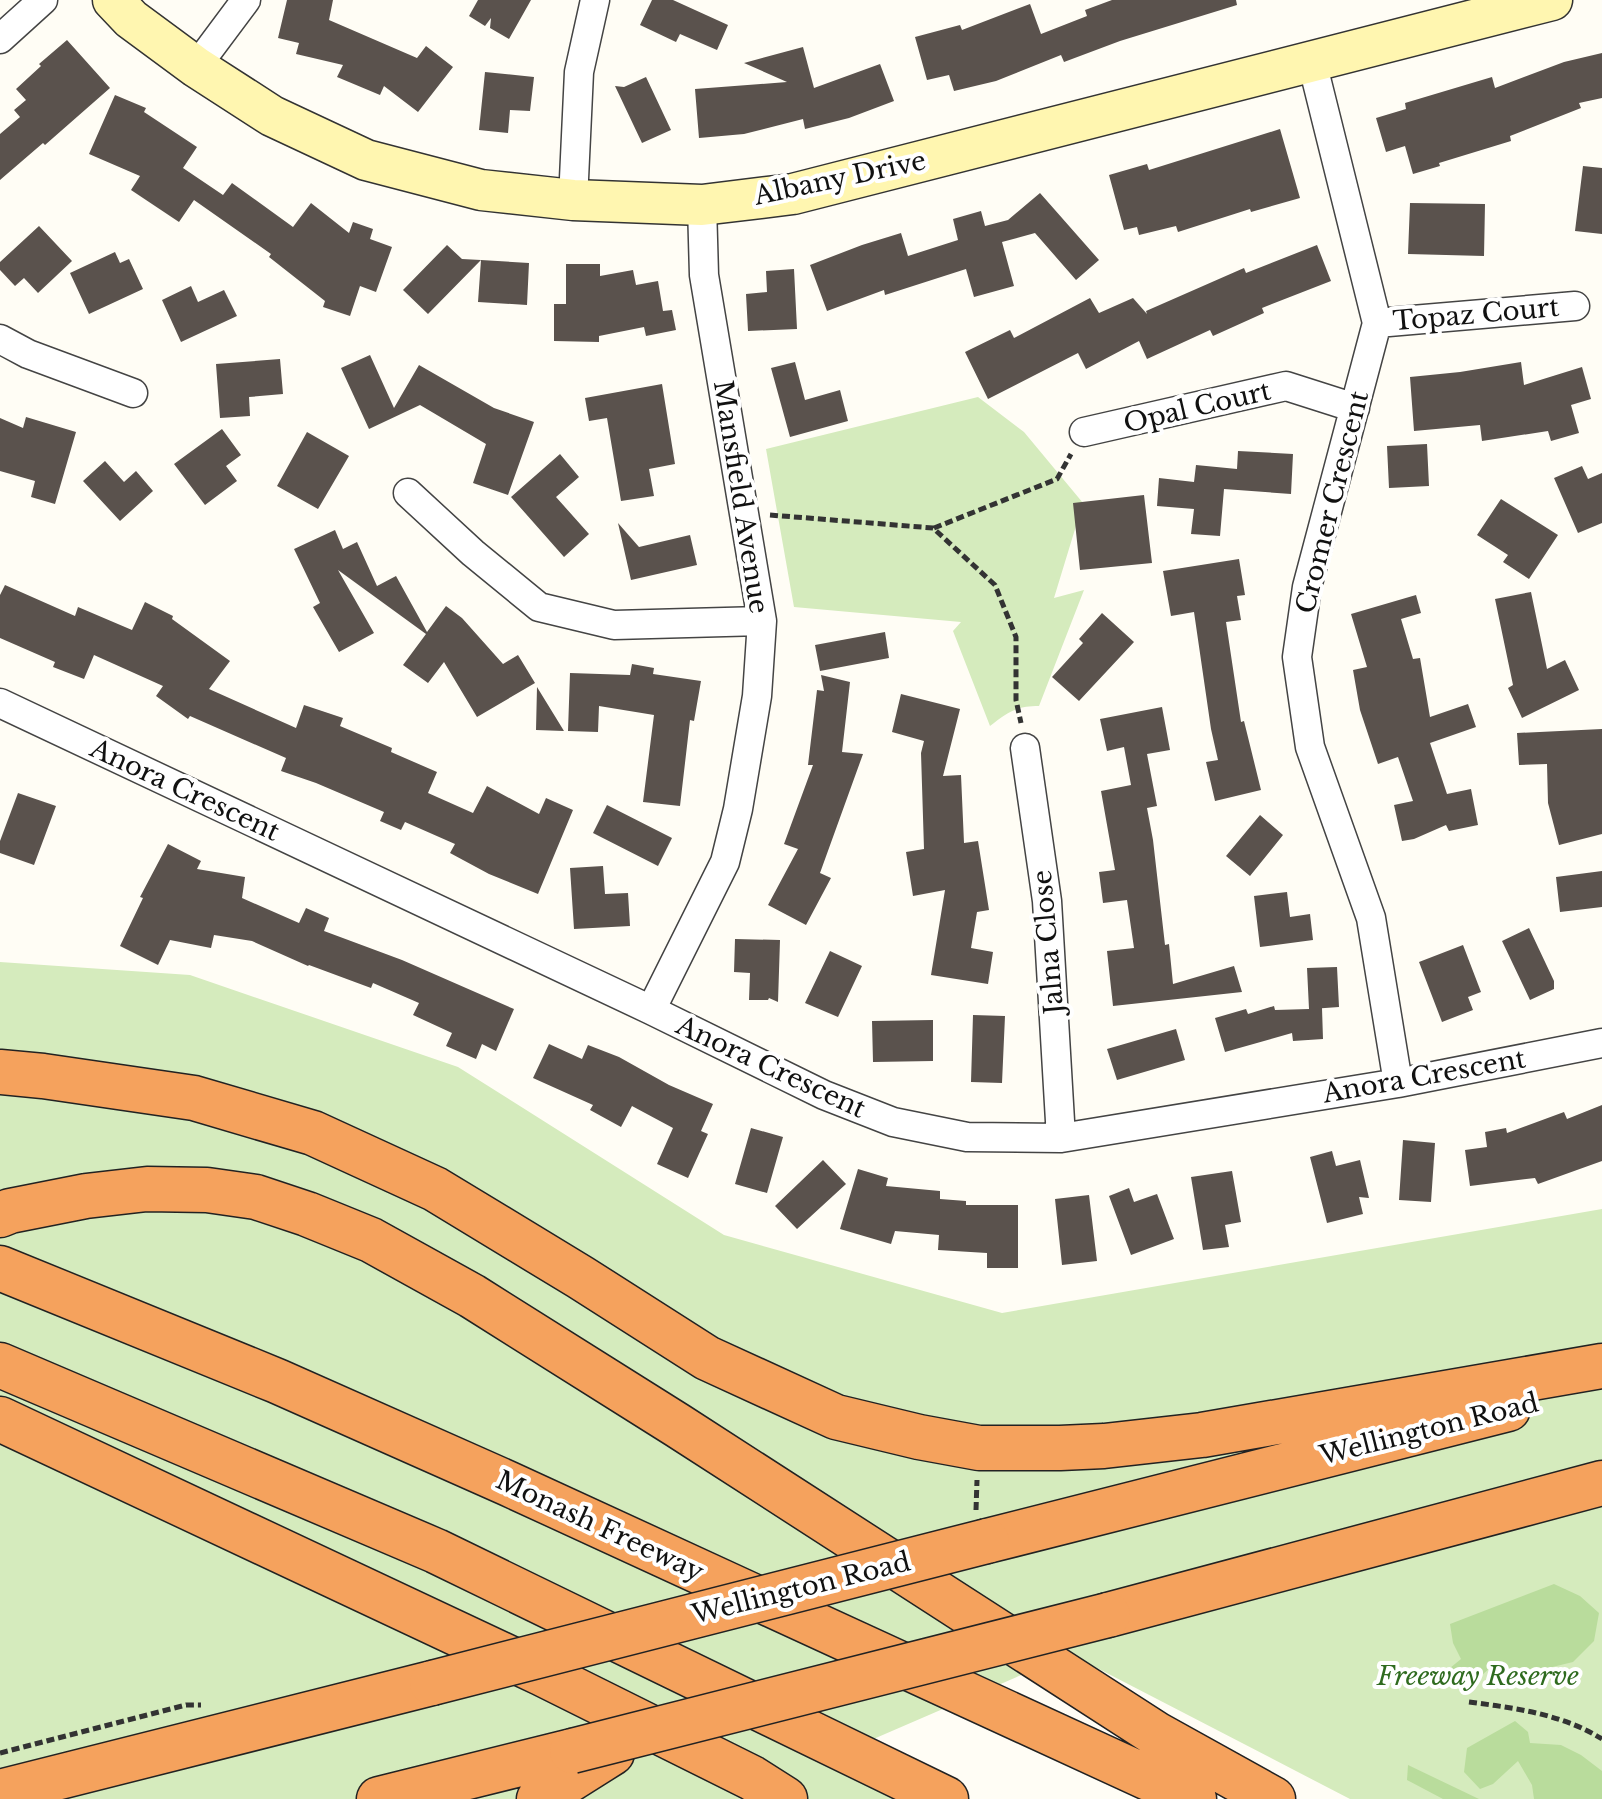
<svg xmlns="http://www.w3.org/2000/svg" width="1602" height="1799" viewBox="0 0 1602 1799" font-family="'Libre Baskerville',serif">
<rect width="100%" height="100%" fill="#fffdf5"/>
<path fill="#d5ebbd" d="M978,397L1024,432L1083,503L1054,598L1084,590L1039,706C1016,706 1008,712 990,726L953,631L961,622L794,607L766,449Z
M0,962L190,975L458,1067L724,1235L1002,1313L1602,1209V1799H1350L1070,1654L848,1750L946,1799H0Z"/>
<path fill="#b9dc9c" d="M1554,1584L1580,1596L1599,1613L1594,1641L1573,1662L1540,1670L1491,1667L1472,1684L1450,1668L1461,1659L1453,1643L1450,1624Z
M1515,1721L1528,1732L1530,1743L1561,1745L1581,1755L1602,1771V1799H1534L1532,1785L1518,1761L1493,1784L1480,1789L1464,1772L1467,1748Z
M1408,1765L1479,1799H1443L1407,1780Z"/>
<path fill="#5a524d" d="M287,0H333L329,20L417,58L426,46L453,67L418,112L384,86L380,95L337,77L343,65L296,54L299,43L278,38Z
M478,0H531L509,39L490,28L491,18L485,26L469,16Z
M652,0H673L728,25L717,50L680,34L676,42L640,25Z
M1112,0H1236L1237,5L1120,41L1064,62L1061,55L996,81L954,91L949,75L927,80L915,37L960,25L962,30L1030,4L1041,34L1087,16L1085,10Z
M67,40L110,88L45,145L43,143L0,180V134L20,117L14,110L26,100L16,89L41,66L39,64Z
M803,47L814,88L880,64L894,101L849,118L805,129L803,119L744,134L699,138L695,89L787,82L744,63Z
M1602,53V98L1579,103L1581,108L1510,136L1511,141L1439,163L1440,166L1413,174L1405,146L1386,152L1376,118L1406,109L1405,103L1492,77L1495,88L1564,62Z
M485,72L534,77L530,111L510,110L508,133L479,130Z
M646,77L671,130L642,143L615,86L624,87Z
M115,95L146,108L144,112L197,147L183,168L223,195L232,183L293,227L311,203L349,233L353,222L373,229L370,239L392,247L376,292L360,286L350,316L323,307L325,301L269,257L271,254L194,200L179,222L131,190L140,176L89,154Z
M1280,129L1300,198L1251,212L1250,209L1178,232L1176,226L1139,235L1137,227L1124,230L1109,175L1147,164L1149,170Z
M1583,166L1602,168V234L1575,231Z
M1040,193L1099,260L1076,280L1035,233L1002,242L1014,286L974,297L966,269L885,295L884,290L827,311L810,265L862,245L901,233L908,256L958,240L953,219L981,211L985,226L1008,220Z
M1410,203L1485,204L1484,256L1408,254Z
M39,226L72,261L38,293L24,278L15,286L0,270V262Z
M447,245L462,259L481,260L428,314L403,290Z
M1317,245L1331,281L1262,308L1264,313L1213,336L1210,330L1147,359L1139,341L1086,369L1078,353L988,399L965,352L1010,330L1014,338L1090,298L1099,313L1133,298L1147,314L1146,311L1244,268L1246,273Z
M115,252L120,263L129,259L143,289L89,314L70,273Z
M481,260L529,263L527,305L478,302Z
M566,264H600V276L633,270L636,285L658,281L663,311L672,310L676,330L646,336L644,327L599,336V342L554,341V304H566Z
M794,269L797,329L748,331L746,294L767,292L766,271Z
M191,286L198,302L224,290L237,316L181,342L162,300Z
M370,355L394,408L419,365L494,408L534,422L508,495L473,483L486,444L420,405L369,429L341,368Z
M280,359L283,394L249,397L250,416L220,418L216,364Z
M795,362L805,400L840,390L848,421L790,437L771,368Z
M1521,362L1524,385L1582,367L1591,399L1571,405L1579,433L1551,441L1548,431L1482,441L1480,425L1414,431L1410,377L1460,372Z
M662,384L675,464L649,469L654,496L621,501L607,418L589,421L585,398Z
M26,417L76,432L55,504L31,497L35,481L0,471V418L23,428Z
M222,429L241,455L226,466L237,481L205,505L174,464Z
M307,432L349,456L318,509L277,486Z
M1427,444L1429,486L1389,488L1387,446Z
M1238,451L1293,454L1291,494L1224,489L1220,536L1191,534L1194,509L1157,506L1159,478L1194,482L1196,465L1237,469Z
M560,454L579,477L556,497L589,534L564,557L511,497Z
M105,461L124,482L136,471L153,491L120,521L83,481Z
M1582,466L1588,479L1602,473V523L1578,533L1554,478Z
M1144,495L1152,563L1080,570L1073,503Z
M1501,499L1558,535L1529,579L1503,562L1508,555L1477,535Z
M618,523L639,547L690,535L697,565L631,580Z
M335,530L343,549L357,542L377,586L396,576L427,632L446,606L462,618L503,664L518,655L535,683L477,717L444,662L428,683L403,665L426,634L338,570L374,633L339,652L313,607L320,603L294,549Z
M1239,559L1245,595L1237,596L1241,620L1226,622L1241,722L1244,721L1261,790L1215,801L1206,762L1218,760L1211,729L1194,612L1171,616L1163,571Z
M5,585L75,616L78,607L132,630L145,602L173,616L172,619L230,661L209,689L296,728L304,705L343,718L340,726L392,748L391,752L437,772L428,793L473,813L487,786L539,814L546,798L573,810L538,894L489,874L450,853L455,844L405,822L401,830L380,821L384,812L316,783L281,771L286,758L190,716L188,719L156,696L163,686L94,655L84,679L53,667L55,662L0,638V595Z
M1531,592L1547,669L1565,660L1579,690L1522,718L1508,688L1513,685L1495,599Z
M1416,595L1421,613L1401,619L1413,659L1420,658L1430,717L1468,704L1476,727L1430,743L1447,794L1471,789L1478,825L1449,831L1446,825L1414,839L1402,841L1394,805L1413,801L1398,757L1378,764L1360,710L1353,670L1367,667L1351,614Z
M1102,613L1134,642L1079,701L1052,677L1083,643L1079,639Z
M885,632L889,658L820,671L815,645Z
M632,664L654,668L653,674L701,681L694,721L690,720L680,806L643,802L654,715L599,706L598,732L568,731L570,673L630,675Z
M821,675L850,682L842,752L863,754L820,873L831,878L806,925L768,905L798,849L784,844L813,765H808L817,690L824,691Z
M537,687L564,731L536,730Z
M901,694L960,709L943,776L961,775L964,843L978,841L989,910L977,912L971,948L993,952L988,984L931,975L945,890L913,896L906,852L924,849L921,753L924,741L892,732Z
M1162,707L1170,750L1147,754L1157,806L1147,808L1153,840L1165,945L1169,944L1173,984L1234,966L1242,992L1113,1006L1107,951L1134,948L1127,900L1103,903L1099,872L1115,870L1101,791L1131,785L1124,747L1107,751L1100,719Z
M1602,729V834L1559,845L1548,803L1547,764L1519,765L1517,733Z
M18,793L56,806L34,865L0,853V841Z
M607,805L672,838L658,866L593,833Z
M1260,815L1283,835L1250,876L1226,856Z
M168,844L201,861L197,869L245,877L242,898L299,923L306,908L329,918L324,931L402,960L514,1009L496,1051L482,1044L476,1059L446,1046L452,1033L413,1015L419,1003L373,983L371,988L309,965L308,966L252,941L214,935L211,948L170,940L158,965L120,946L143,898L140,897Z
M603,866L605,894L628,893L630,926L574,929L570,868Z
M1602,871V907L1560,912L1556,877Z
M1287,892L1290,917L1310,914L1313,940L1260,947L1254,896Z
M1529,928L1554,981V989L1530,1000L1502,941Z
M735,939L780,940L778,1002L769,998L768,1000H749L750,973L734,972Z
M1463,945L1481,992L1468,997L1473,1010L1442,1022L1419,962Z
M830,951L862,966L838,1017L805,1003Z
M1337,967L1339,1007L1311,1009L1322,1008L1323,1039L1293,1041L1292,1033L1225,1052L1215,1018L1246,1009L1248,1014L1274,1006L1275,1010L1309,1009L1307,968Z
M973,1015L1005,1016L1002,1083L971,1082Z
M933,1020V1061L873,1062L872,1021Z
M1176,1029L1185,1060L1117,1080L1107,1049Z
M549,1044L582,1059L588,1045L619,1057L669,1085L713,1104L701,1131L708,1134L688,1178L657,1164L673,1128L632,1106L621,1127L590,1110L593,1105L533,1078Z
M1602,1105V1161L1538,1184L1535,1178L1470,1186L1465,1150L1487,1147L1485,1132L1506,1128L1507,1133L1564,1112L1567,1119Z
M751,1128L783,1137L767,1193L735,1184Z
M1403,1140L1435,1143L1431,1202L1399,1200Z
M1332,1151L1336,1166L1360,1160L1369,1198L1359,1197L1363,1214L1327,1223L1310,1157Z
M823,1160L846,1184L797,1229L775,1206Z
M858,1169L888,1178L886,1186L940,1191V1199L966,1201V1205H1018V1268H987V1253L938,1250L939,1235L895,1231L891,1244L840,1229Z
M1232,1171L1241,1222L1225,1225L1229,1247L1203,1250L1191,1177Z
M1129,1188L1134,1202L1157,1194L1174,1239L1131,1255L1109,1196Z
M1089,1195L1097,1261L1062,1265L1055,1199Z"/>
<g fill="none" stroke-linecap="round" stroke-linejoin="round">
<g stroke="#444" stroke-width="31">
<path id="street" d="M0,39L43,0
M1312,62L1377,323L1307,587L1297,657L1310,747L1371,918L1398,1083
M196,67L246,0
M573,200L579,72L595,0
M1377,323L1575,306
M0,339L28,354L133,393
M1084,432L1286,386L1355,408
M408,493L473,553L539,607L614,625L762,621
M0,703L651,1010L824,1095L893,1122L967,1137L1061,1138L1398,1083L1602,1043
M1025,748L1047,901L1061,1138
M651,1010L725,862L738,809L757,696L762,621L704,275L702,205"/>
</g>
<g stroke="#333" stroke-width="43">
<path id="secondary" d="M113,0L131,19L196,67L272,116L366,160L481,190L573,200L702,205L793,194L1552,0"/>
</g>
<g stroke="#222" stroke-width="47">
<path id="highway" d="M0,1072L43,1076L194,1098L313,1133L435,1189L580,1277L707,1358L836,1417L919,1437L979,1448H1060L1104,1446L1202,1435L1602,1366
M0,1215L10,1211L86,1196L147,1189L207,1190L256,1197L307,1214L371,1240L472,1296L677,1425L1156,1734L1273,1799
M0,1268L277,1381L509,1484L1194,1799
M0,1365L436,1551L946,1799
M0,1419L541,1673L752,1778L785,1799
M987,1541L1508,1409
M1108,1615L1602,1483
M0,1792L432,1683
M379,1799L572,1751
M539,1799L612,1753"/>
</g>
<path stroke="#333" stroke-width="5" stroke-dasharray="8 4" stroke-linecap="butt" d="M770,515L933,528L995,585L1016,637V700L1021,723
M934,528L1057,479L1071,454
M976,1510L977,1480
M1469,1702C1515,1708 1562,1714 1602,1739
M0,1753L186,1705H201"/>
<use href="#street" stroke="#fff" stroke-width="28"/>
<use href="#secondary" stroke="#fff6b0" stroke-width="40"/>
<use href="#highway" stroke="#f5a25d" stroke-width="44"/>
<g stroke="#222" stroke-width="47" stroke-linecap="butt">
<path id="highway-bridge" d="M432,1683L987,1541
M572,1751L1108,1615"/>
</g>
<use href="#highway-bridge" stroke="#f5a25d" stroke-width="44"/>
</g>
<g text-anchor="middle" stroke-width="8" stroke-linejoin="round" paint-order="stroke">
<g font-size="26" fill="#111" stroke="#fff">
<text transform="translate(840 178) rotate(-12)" y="9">Albany Drive</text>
<text transform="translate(1476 314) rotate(-5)" y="9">Topaz Court</text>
<text transform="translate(1197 407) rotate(-13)" y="9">Opal Court</text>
<text transform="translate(741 497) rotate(81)" y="9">Mansfield Avenue</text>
<text transform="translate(1332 502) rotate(-76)" y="9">Cromer Crescent</text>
<text transform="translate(185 790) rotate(25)" y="9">Anora Crescent</text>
<text transform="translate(1048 942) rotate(-95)" y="9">Jalna Close</text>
<text transform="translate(771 1067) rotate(25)" y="9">Anora Crescent</text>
<text transform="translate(1424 1076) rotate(-10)" y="9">Anora Crescent</text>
<text transform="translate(1429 1429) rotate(-14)" y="9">Wellington Road</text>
<text transform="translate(600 1526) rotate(25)" y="9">Monash Freeway</text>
<text transform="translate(801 1588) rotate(-14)" y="9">Wellington Road</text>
</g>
<g font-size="26" font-style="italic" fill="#2f6b1f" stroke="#fff">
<text x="1478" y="1685">Freeway Reserve</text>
</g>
</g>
</svg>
